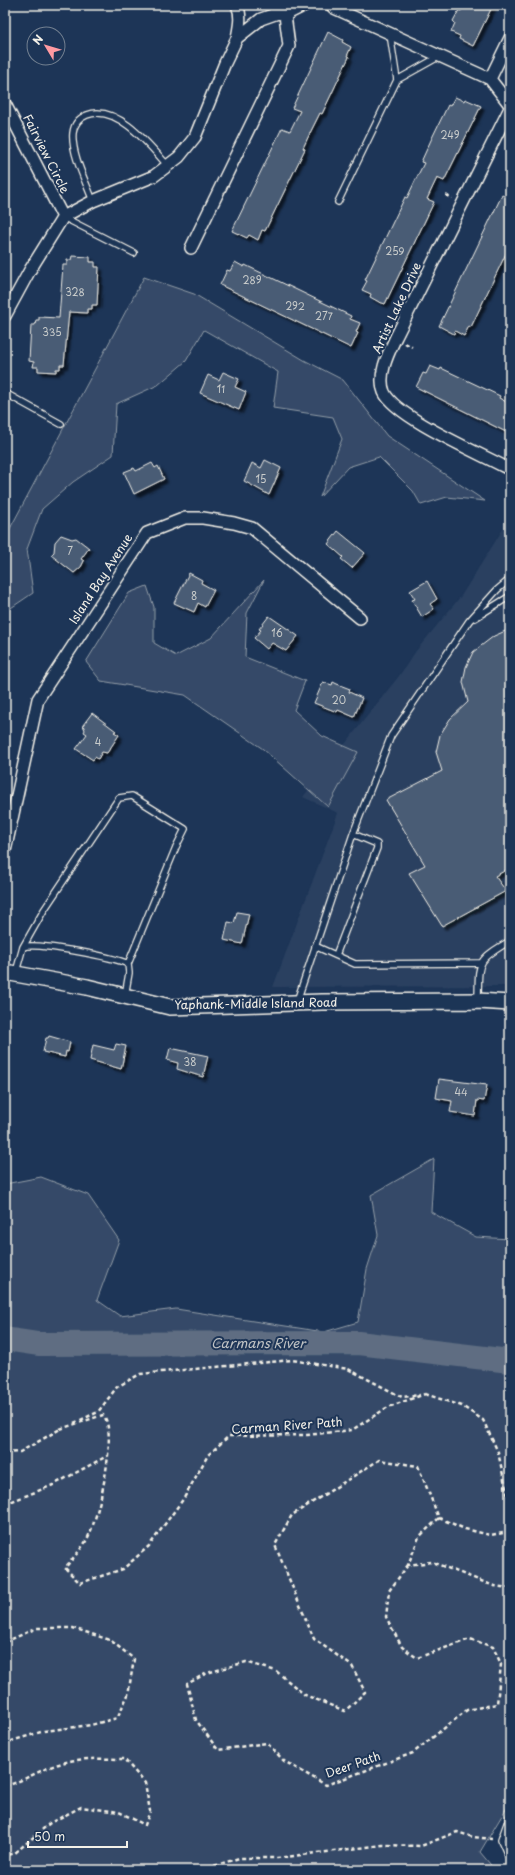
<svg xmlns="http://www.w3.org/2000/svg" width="515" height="1875" viewBox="0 0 515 1875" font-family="'Playpen Sans',sans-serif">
<defs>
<filter id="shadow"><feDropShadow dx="3.5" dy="3.5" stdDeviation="1" flood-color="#0009"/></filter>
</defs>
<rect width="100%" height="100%" fill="#1d3557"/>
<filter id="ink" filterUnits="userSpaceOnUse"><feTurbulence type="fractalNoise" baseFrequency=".025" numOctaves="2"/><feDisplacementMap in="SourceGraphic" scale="8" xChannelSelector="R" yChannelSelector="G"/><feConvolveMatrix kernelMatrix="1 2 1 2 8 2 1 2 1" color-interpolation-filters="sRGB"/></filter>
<g filter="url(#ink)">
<path fill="#2a4060" d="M510,518V986L273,987L338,813L303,797L399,676L416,651L461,596Z"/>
<path fill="#354a67" stroke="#949ea8" d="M144,277L194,294L304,360L343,380L387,436L485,501L447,497L421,505L413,491L379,457L348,467L320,497L342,439L333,417L273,408L278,372L204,330L186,361L158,385L116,404L113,455L73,482L42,509L27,549L33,593L5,612V538Z
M264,580L247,613L245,657L305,681L294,710L322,736L358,752L328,807L263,749L185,695L101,681L86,662L129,593L147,586L154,607V643L176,656L211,638Z
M434,1159L431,1212L476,1237L510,1239V1802L480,1852L495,1870H5V1184L41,1177L88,1195L119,1240L97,1300L120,1316L176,1309L324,1332L358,1322L367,1269L378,1235L371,1195Z"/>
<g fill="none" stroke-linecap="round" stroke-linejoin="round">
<path stroke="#5e6d82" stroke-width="24" d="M5,1339L38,1344L358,1343L510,1361"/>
</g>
<path fill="#485b74" stroke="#f4f1e8" filter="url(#shadow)" d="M464,5H493L473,46L459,39L460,36L451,32L455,23L453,21L459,10L461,11Z
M328,32L343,40L342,42L351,47L347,56L349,57L322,114L320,113L311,131L303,148L305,149L265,231L262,230L258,240L249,235L247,238L232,231L282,128L290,131L300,111L292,108Z
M455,97L464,101L465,99L481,106L444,181L437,178L427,199L434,202L385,304L379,302L370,297L371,294L362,290L367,281L365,280L405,197L407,198L416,179L424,163L421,162L431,140L448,105L450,106Z
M502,195L510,199V245L471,327L469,326L464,336L455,331L454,334L439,326Z
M72,256L90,257V262H95V267H99L97,305H92V309H87V313L69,312L64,365H60V369H56V372L38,371V367H33L34,362L29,361L31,325H35L36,320H39V317L59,318L63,265H67V260H71Z
M235,262L244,267L245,265L351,316L350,319L360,323L356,332L358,333L351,348L220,285L227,270L230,271Z
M430,366L440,370L441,368L500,396L499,398L510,404V434L416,387L423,373L426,374Z
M223,372L239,379L235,387L246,392L239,410L200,393L208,375L219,380Z
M265,460L281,468L269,495L244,481L252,463L261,468Z
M152,463L155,468L158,466L164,479L134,494L124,472L134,468L136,471Z
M338,531L365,553L352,568L341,559L343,557L328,544Z
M61,535L72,539L76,538L89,548L81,559L84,561L81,567L74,573L51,555L54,552L55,542Z
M189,573L202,580L201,583L214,590L205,607L198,603L194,612L174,603Z
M427,581L437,599L430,604L434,609L422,617L412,600L415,599L410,591Z
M269,616L298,636L286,651L272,643L267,649L254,638L261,630L259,629Z
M510,629V868L495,876L506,891L442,926L409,873L425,865L386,800L442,771L436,752L440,735L450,719L468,702L463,682L466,667L473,652L494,636Z
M323,682L332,685L333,682L337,684L350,689L349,692L362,698L354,717L338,710L337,712L314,703Z
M92,713L116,731L114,732L119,735L107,753L102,752L98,759L95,757L93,760L76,749L87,734L84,732L85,730L83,725Z
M237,912L249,914L242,944L224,940L228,922L234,923Z
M49,1036L70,1042L68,1052L66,1051L65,1057L43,1052L46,1038H48Z
M116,1044L126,1046L121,1069L90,1060L93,1045L114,1050Z
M170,1048L208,1056L203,1077L177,1069L178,1063L167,1060Z
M439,1079L487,1085L484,1101L477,1100L475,1116L450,1112L452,1101L436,1098Z"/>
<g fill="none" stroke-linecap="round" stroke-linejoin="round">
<g stroke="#f4f1e8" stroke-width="8">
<path id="lane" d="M397,80L440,56
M93,201C86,182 71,153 73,133C74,124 79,118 87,115C117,103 151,147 168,166
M338,202L397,80L390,34
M63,217L134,253
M5,393L61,424
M475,618L510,596
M315,946L355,964L480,963
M23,947L44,910L119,798L132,796L185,829L176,847L128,964
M336,955L377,848V844L353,834
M16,972L23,947C36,942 114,957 128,964L129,973L125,996
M478,1000C479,962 475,961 510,941
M297,1001L353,834L391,736L469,621L497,590L510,579
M510,1815L501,1840L510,1860"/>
</g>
<g stroke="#f4f1e8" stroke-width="14">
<path id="street" d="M237,5C242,16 239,27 237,38L261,19L278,13
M273,5L278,13L285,15L305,5
M331,5L334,8L490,79L510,105
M490,79L510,38
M5,104L63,217
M191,248L289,46L285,15
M5,316L30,270L63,217L93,201L154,176L179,157L195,137L225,63L237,38
M505,467C479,453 395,417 384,392C377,375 389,352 396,337L510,108
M5,851L38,699L147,533L185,518H203L234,523L252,528L360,618"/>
</g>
<g stroke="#f4f1e8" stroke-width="18">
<path id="secondary" d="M5,972L87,987L170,1007L322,1002L478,1001L510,1003"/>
</g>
<path stroke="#f4f1e8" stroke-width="2.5" stroke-dasharray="4 3" stroke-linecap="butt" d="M446,195L452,199
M405,343L412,347
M425,1394L462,1406L483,1420L498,1452L510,1507
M74,1423L98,1412L117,1387L140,1374L292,1360L348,1369L402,1397L420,1395
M60,1429L103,1415C119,1431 98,1522 86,1541C80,1551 72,1559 65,1568L80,1583L123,1569L149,1546L184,1498L208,1455L229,1436L307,1435L352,1430L388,1407L425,1394
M5,1453L20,1452L60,1429
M5,1504L53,1485L107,1456
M439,1518L419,1537L408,1565L432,1562L494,1586L510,1588
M439,1518L465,1529L490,1535L510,1532
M408,1565L389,1591L386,1617L402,1647L417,1658L470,1639L493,1647L501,1664L497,1704L467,1710L413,1753L326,1785L284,1761L267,1743L218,1750L196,1720L187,1684L207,1673L246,1662L276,1671L305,1695L345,1711L365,1692L352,1666L314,1639L275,1545L292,1515L379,1460L418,1466L439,1518
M5,1642L37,1628H73L110,1640L134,1659L128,1695L117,1718L91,1725L44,1731L5,1743
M5,1786C24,1781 41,1769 59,1764C79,1757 104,1759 124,1759L145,1783L150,1811L145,1825L119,1812L81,1807L50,1823L15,1853L5,1856
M201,1870L239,1858H277L383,1845L421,1846L457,1832L473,1837L492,1839"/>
<use href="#lane" stroke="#1d3557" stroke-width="5.5"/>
<use href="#street" stroke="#1d3557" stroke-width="11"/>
<use href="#secondary" stroke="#1d3557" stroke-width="15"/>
</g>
</g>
<g text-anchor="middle" stroke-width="4" stroke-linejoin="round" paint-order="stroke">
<g font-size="10" fill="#c9cccb">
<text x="450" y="139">249</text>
<text x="395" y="255">259</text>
<text x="252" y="284">289</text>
<text x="75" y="296">328</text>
<text x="295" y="310">292</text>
<text x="324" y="320">277</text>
<text x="52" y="336">335</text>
<text x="221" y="393">11</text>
<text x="261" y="483">15</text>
<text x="70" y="555">7</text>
<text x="194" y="600">8</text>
<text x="277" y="637">16</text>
<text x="339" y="704">20</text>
<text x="98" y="746">4</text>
<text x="190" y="1066">38</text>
<text x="461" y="1096">44</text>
</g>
<g font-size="12" fill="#f4f1e8" stroke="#1d3557">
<text transform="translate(46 154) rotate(63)" y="4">Fairview Circle</text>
<text transform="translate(397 308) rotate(-65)" y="4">Artist Lake Drive</text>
<text transform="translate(101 579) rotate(-57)" y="4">Island Bay Avenue</text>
<text transform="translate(256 1004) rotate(-1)" y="4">Yaphank-Middle Island Road</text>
<text transform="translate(287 1426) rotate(-4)" y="4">Carman River Path</text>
<text transform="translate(353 1765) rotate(-19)" y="4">Deer Path</text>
</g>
<g font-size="13" font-style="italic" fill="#c0c3c4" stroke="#1d3557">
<text x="258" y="1348">Carmans River</text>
</g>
</g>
<rect width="515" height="1875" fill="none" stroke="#1d3557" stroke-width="20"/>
<rect x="10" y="10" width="495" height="1855" fill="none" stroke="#f4f1e8" stroke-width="1.5" filter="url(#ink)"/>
<g transform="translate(46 46) rotate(308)"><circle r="19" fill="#1d3557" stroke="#738091"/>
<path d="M0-3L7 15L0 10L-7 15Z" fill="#ff9aa2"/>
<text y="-6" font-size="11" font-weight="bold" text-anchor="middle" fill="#f4f1e8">N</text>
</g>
<path d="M28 1841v6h99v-6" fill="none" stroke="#f4f1e8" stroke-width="2"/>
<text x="34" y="1841" font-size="12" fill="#f4f1e8" stroke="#1d3557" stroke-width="3" paint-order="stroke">50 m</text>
</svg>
